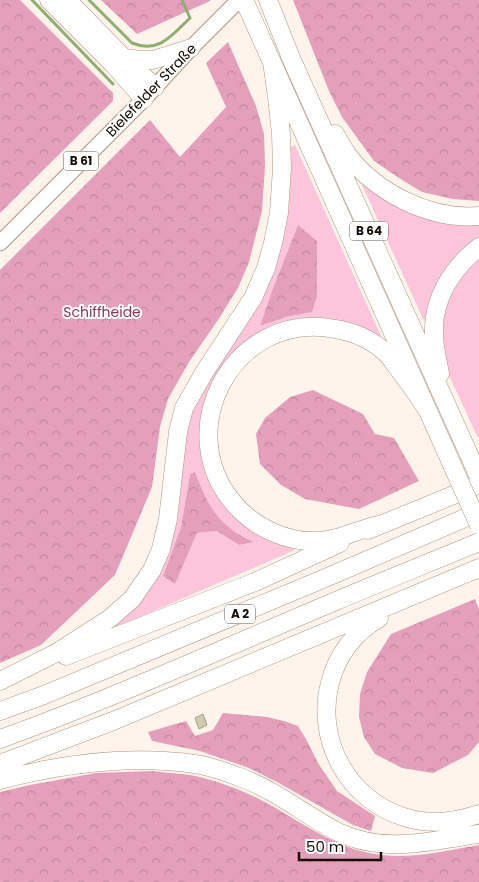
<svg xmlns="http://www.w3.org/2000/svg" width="479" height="882" viewBox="0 0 479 882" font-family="Poppins,sans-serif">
<defs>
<pattern id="forest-crowns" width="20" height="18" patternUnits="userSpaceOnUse" patternTransform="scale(1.25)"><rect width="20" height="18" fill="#e49fbb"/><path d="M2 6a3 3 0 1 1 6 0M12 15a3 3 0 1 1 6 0" fill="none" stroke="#c3889f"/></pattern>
</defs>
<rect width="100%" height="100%" fill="#fef4eb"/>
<path fill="#fdc5db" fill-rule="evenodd" d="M295,145L381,336L380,337C349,319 314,312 279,325C270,329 260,332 252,338C205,367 189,433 210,482C220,503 244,529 265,538C274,542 284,545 294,547L295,550L105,632L156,575L179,456L191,410L211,375L240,334L259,302L289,148ZM298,226L312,312L286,317L260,326L272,291ZM195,473C202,489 208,508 221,521C230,530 242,535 254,542L239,545L217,531L197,533L175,583L163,576L181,527L190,474Z
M366,184L479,223V241L427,321H424L362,185Z
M479,259V437L478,438L448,373L445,360L442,336L445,308L454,288L469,267Z"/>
<path fill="url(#forest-crowns)" d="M0,0H20L113,93V101L0,213Z
M101,0H210V1L137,34Z
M293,0H479V201L453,199L422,192L399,178L374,161L342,117L329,91Z
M228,42L256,106L264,134L265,166L262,211L249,262L238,288L218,320L189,362L168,399L160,427L152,487L115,575L41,645L0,663V270L150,120L180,157L226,107L206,63Z
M298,225L317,241V296L312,312L286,317L260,326L272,291Z
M313,390L363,414L375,434L394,438L419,481L359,509L305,499L281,485L260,464L256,434L265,418L290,397Z
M195,472C204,494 211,514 230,528C237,534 246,538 254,542L239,545L217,531L197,533L175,584L163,576L181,527L190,474Z
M475,599L479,609V742L468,755L433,773L402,768L375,754L364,737L359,717L360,694L367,672L391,634Z
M223,713L267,717L284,721L298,726L306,739L318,763L337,791L375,816L371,831L353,825L277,782L249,768L200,751L152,741L148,732L186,721L195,736L213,730Z
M153,771C166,773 181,773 195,776C218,781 242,790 263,801C297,819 330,845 369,853C405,861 443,851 479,845V882H0V792L30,785L96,773Z"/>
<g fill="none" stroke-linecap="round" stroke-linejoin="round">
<path stroke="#8fae74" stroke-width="3" d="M32,0L113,84
M89,0L132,43C159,54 172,35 190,18L182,0"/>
</g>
<path fill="#d1cbad" stroke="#a59f83" d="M203,714L207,725L199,729L195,718Z"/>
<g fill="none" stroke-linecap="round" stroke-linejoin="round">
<g stroke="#ae9682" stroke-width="17">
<path id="primary" d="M0,243L144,99L191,48L239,0"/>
</g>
<g stroke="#ae9682" stroke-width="19">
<path id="highway" d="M49,0L113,64L144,99
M67,0L124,58L155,87
M244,0L445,449
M268,0L291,58L479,477
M124,58L140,60H153L191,48
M335,134C339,141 343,148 347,154C376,193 430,220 479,216
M440,374C438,361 434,348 434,335C432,300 452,268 479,247
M378,525C357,530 337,541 315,541C288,542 259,529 240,510C166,436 232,309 335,329C354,332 372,340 386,353C391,358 395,365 400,371C409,383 418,395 426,408
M368,530L478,485
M379,618C354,633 337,655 330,683C315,739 348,800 404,817C428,825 455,822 479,814
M66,656L255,582L340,543
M0,681L56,653L109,619L132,599L152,570L161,549L168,519L178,432L184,408L205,371L253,298L266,268L273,243L279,213L282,168L281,134L277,97L272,62
M0,711L44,695L323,579L479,512
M0,739C114,698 224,648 336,601C383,581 431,562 479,542
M0,764L113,721L479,568
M0,780C62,764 131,755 195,764C209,766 229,773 242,778C277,791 305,815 338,832C384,854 431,841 479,834"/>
</g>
<use href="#primary" stroke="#fff" stroke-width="15"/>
<use href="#highway" stroke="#fff" stroke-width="18"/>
<g stroke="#ae9682" stroke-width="19" stroke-linecap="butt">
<path id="highway-bridge" d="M445,449L479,525"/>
</g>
<use href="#highway-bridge" stroke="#fff" stroke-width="18"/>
</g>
<g text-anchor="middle" stroke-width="4" stroke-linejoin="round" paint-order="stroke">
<g fill="#fff" stroke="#5b5651" stroke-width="1">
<rect x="63.5" y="151.5" width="35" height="19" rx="4"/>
<rect x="350" y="221.5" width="38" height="19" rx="4"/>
<rect x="225" y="604.5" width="30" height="19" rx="4"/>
</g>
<g font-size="12" font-weight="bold" fill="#150d06">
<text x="81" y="165">B 61</text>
<text x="369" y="235">B 64</text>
<text x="240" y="618">A 2</text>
</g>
<g font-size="14" fill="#150d06" stroke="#fff">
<text transform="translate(151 90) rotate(-46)" y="5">Bielefelder Straße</text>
</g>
<g font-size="14" fill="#85355b" stroke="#fff">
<text x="102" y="317">Schiffheide</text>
</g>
</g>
<path d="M299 852v8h82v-8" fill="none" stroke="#150d06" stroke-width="2.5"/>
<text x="306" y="852" font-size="15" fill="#150d06" stroke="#ffffff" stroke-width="4" paint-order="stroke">50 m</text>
</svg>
